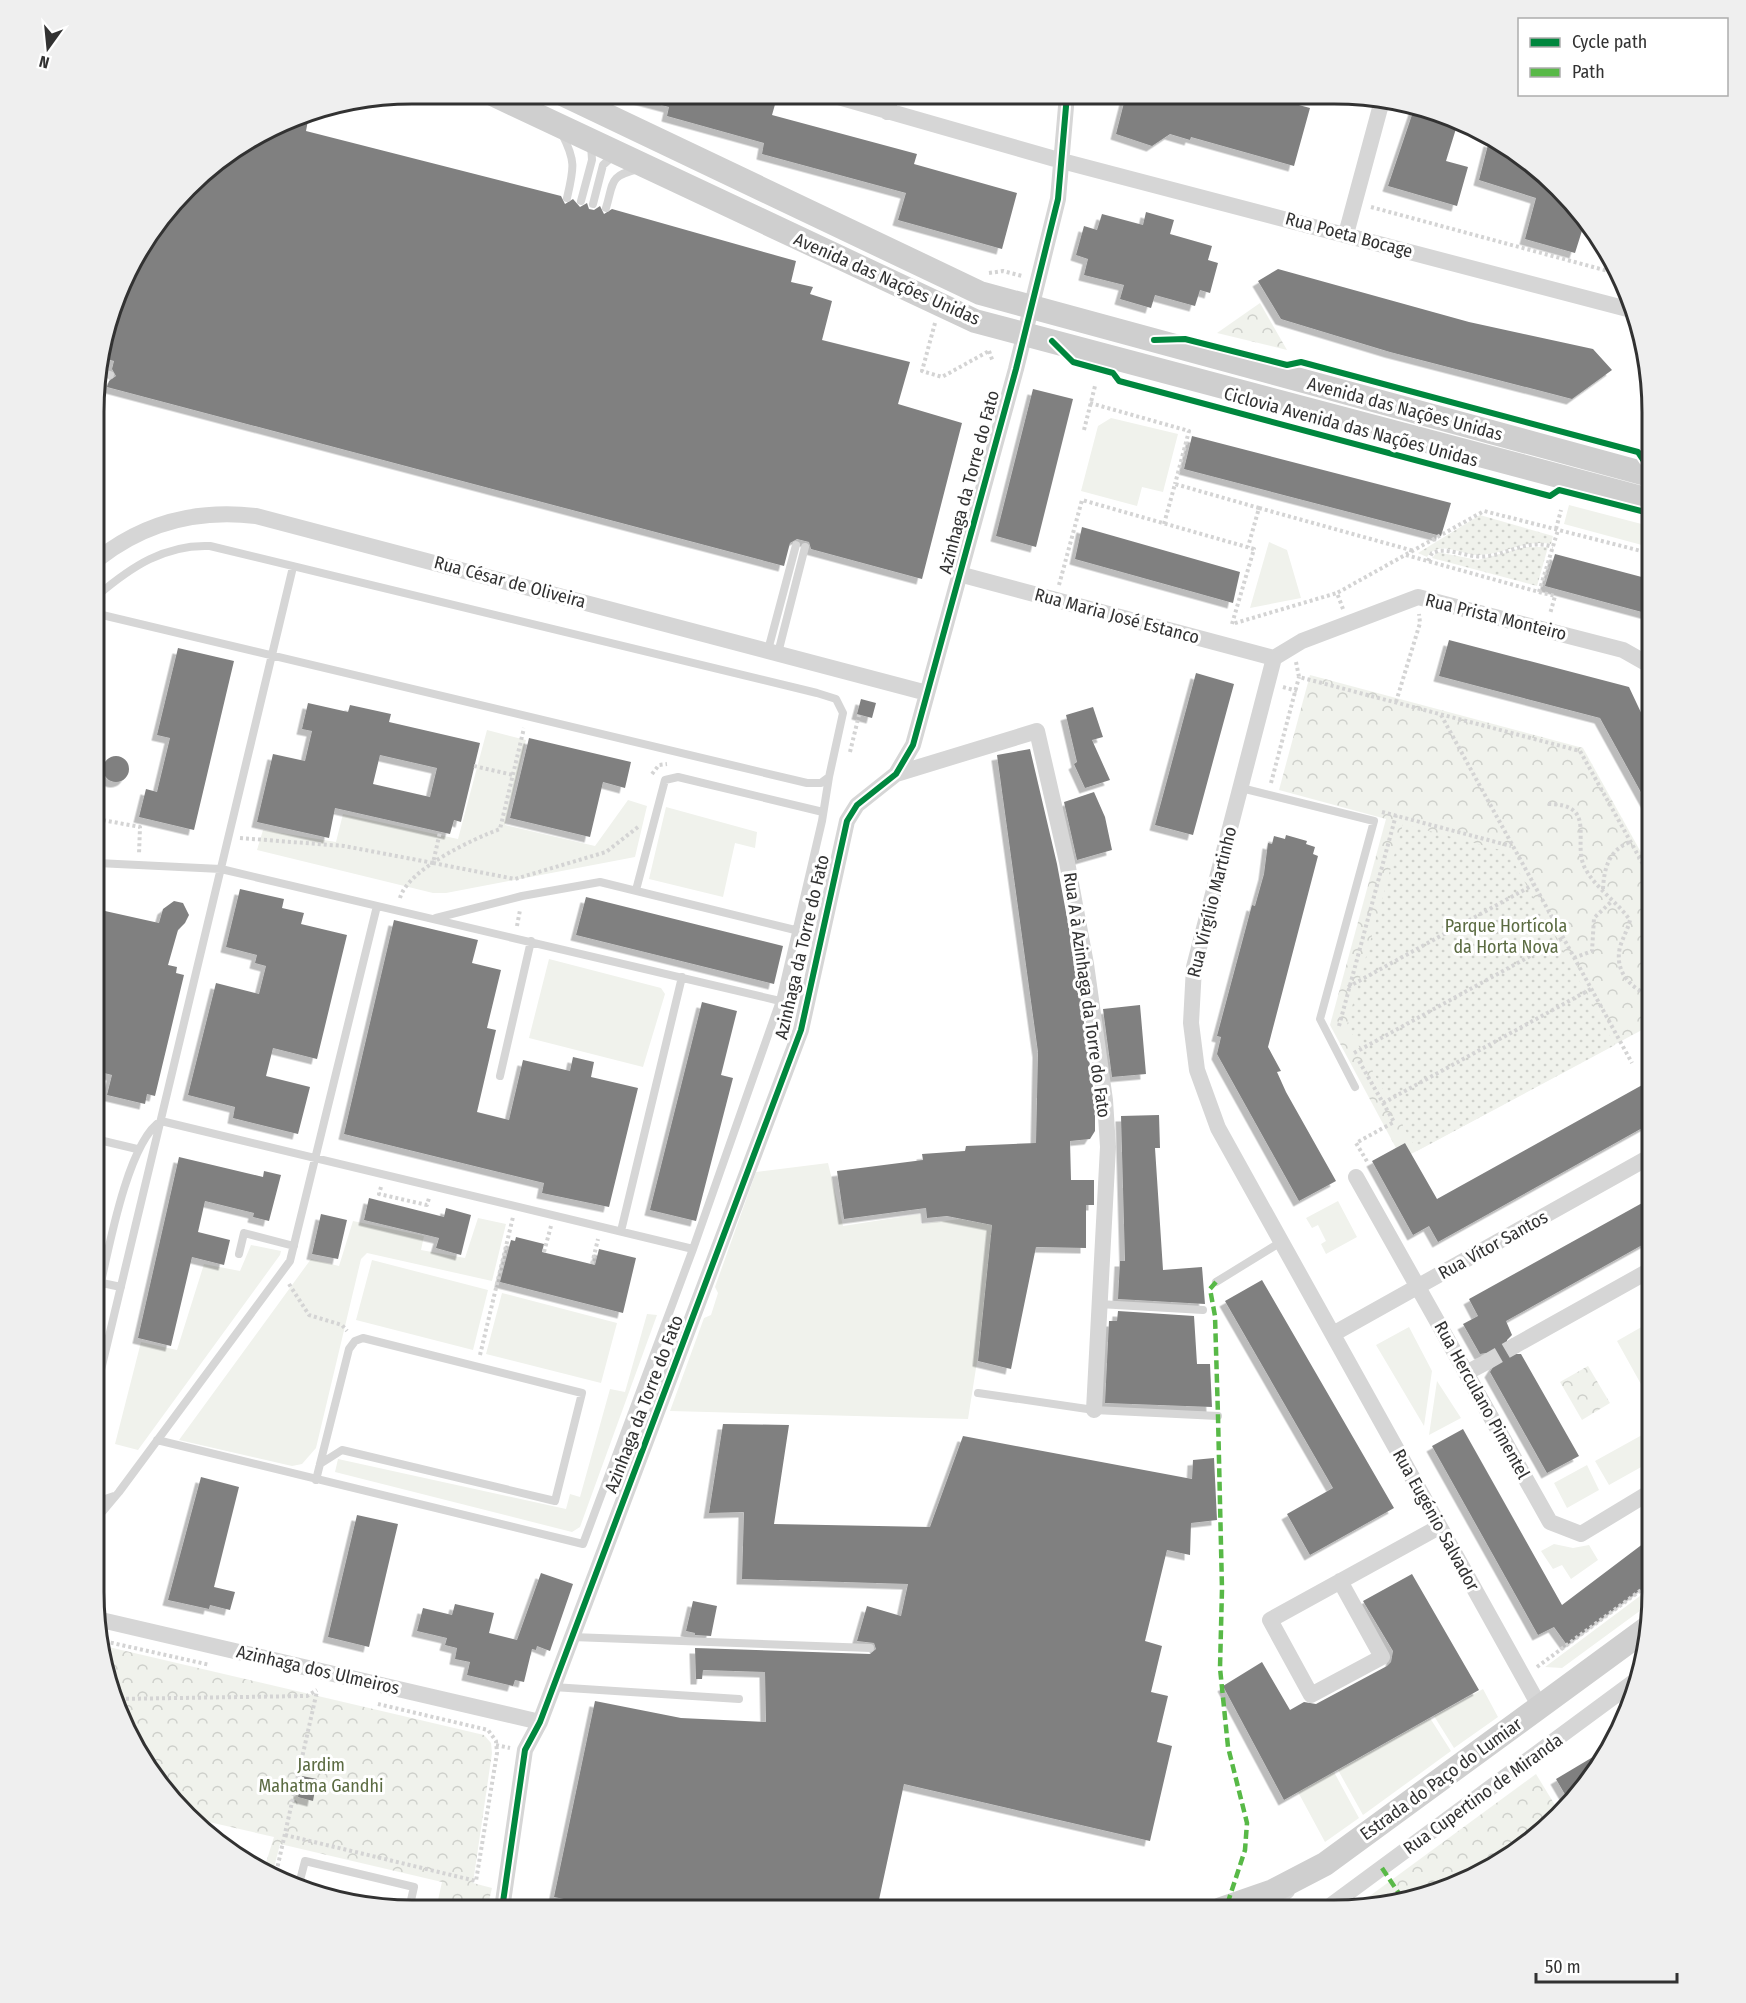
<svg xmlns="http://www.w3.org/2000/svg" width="1746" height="2003" viewBox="0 0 1746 2003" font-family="'Fira Sans Condensed',sans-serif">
<defs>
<pattern id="park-crowns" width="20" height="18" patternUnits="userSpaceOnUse" patternTransform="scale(1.5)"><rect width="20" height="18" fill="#f0f2ec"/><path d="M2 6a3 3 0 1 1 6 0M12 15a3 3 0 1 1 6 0" fill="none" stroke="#ced0cb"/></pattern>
<pattern id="garden-dots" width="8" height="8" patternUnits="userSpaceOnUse" patternTransform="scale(1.5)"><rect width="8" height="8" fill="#f0f2ec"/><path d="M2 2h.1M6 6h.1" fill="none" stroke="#ced0cb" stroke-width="1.8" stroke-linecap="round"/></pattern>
<filter id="shadow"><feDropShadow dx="-5.5" dy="5.5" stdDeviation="0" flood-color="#0004"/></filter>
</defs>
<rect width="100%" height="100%" fill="#fff"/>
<path fill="#f0f2ec" d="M1111,418L1178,434L1163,492L1142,487L1137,506L1081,491L1098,426Z
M1569,505L1653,527V548L1564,524Z
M1269,542L1287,550L1301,598L1250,608Z
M487,730L526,740L505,825L595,846L628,800L647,806L635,857L446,893H433L257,850L263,830L336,842L343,814L458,839Z
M666,807L757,832L755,848L735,843L723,897L649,879Z
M549,959L661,988L665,994L643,1067L529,1038Z
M828,1163L843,1226L920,1214L921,1224L960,1219L992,1225L985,1311L968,1419L670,1411L704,1318L711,1315L718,1293L715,1287L756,1172Z
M1338,1201L1357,1237L1326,1254L1321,1244L1326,1241L1318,1225L1312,1228L1306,1218Z
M478,1218L506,1224L492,1281L367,1253L361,1259L316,1448L302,1464L292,1466L179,1440L311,1259L339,1266L353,1221L424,1236L421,1250L465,1258Z
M251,1245L281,1251L280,1255L138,1450L115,1444L141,1342L177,1350L204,1264L240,1271Z
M372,1260L488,1290L473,1350L356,1320Z
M502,1293L617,1323L601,1383L486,1354Z
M647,1314L657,1315L580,1527L572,1532L335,1472L338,1459L566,1509L570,1494L580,1497L610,1389L625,1392Z
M1652,1321V1392L1647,1395L1617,1341Z
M1409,1327L1432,1371L1424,1426L1376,1345Z
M1437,1381L1461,1418L1429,1435Z
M1642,1435L1652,1454V1461L1609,1485L1595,1461Z
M1587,1465L1599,1490L1567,1508L1554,1483Z
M1554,1544L1573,1548L1589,1545L1598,1560L1571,1579L1562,1565L1553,1569L1541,1551Z
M1652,1587V1602L1562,1668L1545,1667Z
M1483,1689L1498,1717L1454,1748L1434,1716Z
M1430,1718L1451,1751L1363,1815L1338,1770Z
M1334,1772L1359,1818L1325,1842L1298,1792Z"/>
<path fill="url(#park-crowns)" d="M1260,303L1287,350L1217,333Z
M1310,675L1583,748L1653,874V1024L1411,1154L1405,1143L1396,1148L1330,1025L1386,819L1279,790Z
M1588,1366L1610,1403L1582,1420L1560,1382Z
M100,1645L484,1735L491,1743L492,1753L473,1883L492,1888L487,1909H436L442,1882L280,1844L272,1876L263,1872L274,1837L187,1817L136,1751L104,1674Z
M1536,1774L1561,1815C1512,1866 1423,1906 1352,1909Z"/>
<path fill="url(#garden-dots)" d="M1480,515L1553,536L1551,544C1524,539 1504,555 1478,555C1461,555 1439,539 1427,557L1418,553Z
M1525,547H1548L1537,586L1432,558L1437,552L1478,560Z
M1403,824L1508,852L1615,1045L1417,1151L1347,1025Z"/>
<path fill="#808080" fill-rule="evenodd" filter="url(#shadow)" d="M640,94H748L776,101L772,115L917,154L914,164L1017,193L1002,249L898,220L906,193L762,154L764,143L667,116L669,107L639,99Z
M1126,95L1148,97L1151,95H1204L1233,103L1235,95H1262L1310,108L1294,166L1191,137L1190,140L1170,134L1152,146L1116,134Z
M1415,106L1459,119L1446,161L1468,167L1457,206L1388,186Z
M310,110L306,131L561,196L565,204L573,199L580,207L587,203L589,209L594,210L600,206L604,214L612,209L796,261L791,282L813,287L810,294L832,301L822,340L910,362L898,404L962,423L922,579L811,549L809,542L797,539L790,543L784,566L107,387L109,381L116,376L112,369L114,361L99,357V350L136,252L202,172Z
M1489,141L1512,147L1574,201L1586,218L1575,253L1525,239L1536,198L1479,180Z
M1146,212L1174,220L1170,234L1212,246L1208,260L1218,263L1210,293L1200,290L1195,306L1155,295L1151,308L1120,299L1124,285L1084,275L1088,259L1076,255L1084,226L1097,230L1102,214L1143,225Z
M1278,269L1469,322L1593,349L1612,370L1572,399L1390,352L1281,319L1258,281Z
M1033,389L1073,399L1036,547L996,536Z
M1192,436L1451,503L1441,536L1184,469Z
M1082,527L1240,572L1233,603L1075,559Z
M1555,554L1653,580V615L1545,586Z
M1449,640L1629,687L1653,738V814L1600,718L1439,676Z
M178,648L234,661L194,830L139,817L146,789L157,792L170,738L157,735Z
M1196,673L1234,684L1193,835L1155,825Z
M861,699L876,703L872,718L857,714Z
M308,703L348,712L350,705L391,714L389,722L480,743L461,822L454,820L450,834L335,808L329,838L257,822L273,754L305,761L312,731L302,729ZM380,755L437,768L430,797L373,784Z
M1093,707L1103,737L1092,740L1110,780L1085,788L1074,764L1077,762L1066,715Z
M529,738L631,762L625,788L603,782L590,837L510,818Z
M1030,749L1057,864L1076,966L1095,1101V1131L1090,1139L1070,1141L1071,1180H1094V1205H1086V1248L1036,1247L1011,1369L978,1361L992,1225L947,1216L927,1218L926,1208L844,1219L837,1171L923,1160L922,1154L965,1151L966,1146L1036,1143L1038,1052L997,755Z
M103 769a13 13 0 1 1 26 0a13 13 0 1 1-26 0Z
M1094,792L1105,817L1112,850L1077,860L1064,802Z
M1286,835L1307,841L1306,844L1315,847L1313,854L1318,856L1268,1047L1281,1071L1277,1072L1286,1092L1336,1181L1299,1201L1217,1054L1221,1037L1217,1036L1252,905L1255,906L1264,874L1268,843L1272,844L1274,836L1285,839Z
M240,889L284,899L282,908L304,913L301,924L347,935L317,1059L273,1048L266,1076L310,1087L298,1134L233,1118L235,1107L188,1095L216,983L259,994L266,966L255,963L257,955L226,947Z
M586,897L783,946L774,984L576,935Z
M174,901L183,903L189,915L185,923L178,930L168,965L177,967L176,973L184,975L155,1096L147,1094L145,1104L107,1095L112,1075L96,1071V909L159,923L163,909Z
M394,920L478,940L472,963L501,970L487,1028L496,1030L477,1112L509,1120L523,1060L570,1071L573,1057L594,1062L591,1077L638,1088L609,1207L542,1193L544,1183L344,1134Z
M702,1002L737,1011L721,1075L733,1078L696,1221L650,1210Z
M1140,1005L1146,1074L1112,1077L1103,1009Z
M1653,1079V1122L1438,1242L1429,1226L1413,1235L1372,1161L1405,1143L1437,1199Z
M1159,1115L1160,1148H1155L1163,1270L1202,1267L1205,1304L1118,1299L1120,1261H1125L1121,1116Z
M179,1157L263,1177L264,1171L281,1175L269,1221L253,1217L254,1213L205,1201L198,1232L230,1240L224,1265L192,1257L171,1346L138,1338Z
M1653,1197V1239L1506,1321L1512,1335L1507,1340V1350L1511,1354H1521L1579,1456L1547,1473L1490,1372L1495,1364L1494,1358L1486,1353L1480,1354L1463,1324L1478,1316L1469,1299Z
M369,1198L444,1217L446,1208L471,1215L461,1255L436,1248L439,1238L364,1220Z
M321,1214L347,1220L338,1259L312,1254Z
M516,1237L544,1244L542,1252L595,1265L599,1249L636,1258L623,1313L500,1282L511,1240L515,1241Z
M1262,1280L1394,1508L1310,1555L1287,1514L1333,1488L1225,1301Z
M1118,1311L1194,1316L1197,1364H1210L1212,1407L1105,1403L1109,1321H1117Z
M723,1424L789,1425L774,1524L930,1527L963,1436L1192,1479L1193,1460L1214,1458L1217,1520L1191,1523L1190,1555L1167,1550L1145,1641L1162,1646L1151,1692L1168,1696L1157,1742L1172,1746L1150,1841L904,1784L877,1909H613L554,1897L595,1701L681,1718L766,1722L765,1672L703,1670L702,1679H696L695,1648L870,1654L876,1649L874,1643L857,1641L867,1606L901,1616L908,1584L742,1579L744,1512L709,1513Z
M1463,1429L1562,1605L1652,1537V1581L1567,1645L1554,1627L1538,1635L1432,1446Z
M201,1477L239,1487L214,1587L235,1592L230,1610L210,1605L209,1609L168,1600Z
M357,1515L398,1524L369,1647L328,1637Z
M541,1573L573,1584L550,1651L537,1646L536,1650L532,1649L524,1682L515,1680L513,1686L467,1675L470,1662L455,1659L457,1648L445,1645L447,1638L417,1631L423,1608L452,1615L455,1604L494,1613L489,1633L517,1640Z
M1412,1574L1479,1690L1284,1800L1223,1686L1262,1662L1290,1710L1304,1702L1316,1704L1387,1666L1391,1662L1393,1651L1363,1601Z
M693,1601L717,1606L711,1636L695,1635V1633L686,1631Z
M1613,1745L1610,1751L1570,1803L1556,1779Z
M302,1776L317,1779L313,1801L298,1797Z"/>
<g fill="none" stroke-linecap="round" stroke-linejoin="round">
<path stroke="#d6d6d6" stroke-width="16" stroke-dasharray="16 8" stroke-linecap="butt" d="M1485,1363L1516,1345"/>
<path stroke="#d4d4d4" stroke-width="4" stroke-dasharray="3 3" stroke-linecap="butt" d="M1371,207L1619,274
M989,273L1003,271L1022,276
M935,323L922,371L942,377L989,351
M989,351L993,362
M1090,403L1189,431L1175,484
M1084,430L1095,386
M1259,508L1414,551
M1164,524L1175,484L1259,508L1248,547
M1556,529L1561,510
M1406,555L1539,592L1558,530
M1428,561L1432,553L1438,551C1455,549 1470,559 1489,556C1512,552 1529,539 1553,547
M1059,585L1082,500L1254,549L1232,624L1337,593
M1539,592L1555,596L1550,614
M1343,609L1337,593L1484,511L1653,554
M1296,662L1299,677L1580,751L1653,882
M1283,687L1297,691
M1396,702L1420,623L1419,614
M1441,715L1632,1063
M850,752L859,715
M474,766L513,775
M652,774L659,765L667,764
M1271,783L1299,677
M1548,804C1600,804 1570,844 1586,870C1597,889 1617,902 1630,920C1628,929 1623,937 1620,947C1614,972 1631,989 1653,997
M1382,812L1511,846
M97,819L140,827L139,854
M240,838L344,846L433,863L440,832
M433,863L515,879L606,852L638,827
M1603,889C1604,868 1609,850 1630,842
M400,898C408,869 473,839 500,829L524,728
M517,926L520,910
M1574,958L1592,951L1594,918L1612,901
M1348,987L1533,885
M1339,1026L1396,815
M1354,1053L1563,938
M1359,1061L1394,1122L1356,1143L1368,1163
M1383,1103L1591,989
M381,1187L379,1194L427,1205L429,1198
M544,1252L551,1226
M592,1264L598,1239
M289,1284L309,1315L342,1325L347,1331
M480,1355L513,1217
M99,1640L210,1665
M1537,1667L1652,1582
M114,1699L307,1696L317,1690
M496,1745L510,1748
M285,1835L476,1881L497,1753L496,1741L488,1730L378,1704
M275,1878L317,1691"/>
<path stroke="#d6d6d6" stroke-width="8" d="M562,134C576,161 574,168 567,198
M581,201L592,160L591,145
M593,204L603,165L615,154
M606,208C614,181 609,176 638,169
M99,372L110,375
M98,614L807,783H821L829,777L843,713L836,699L817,693L210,546C165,544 131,567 98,595
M768,650L796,545
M778,653L805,547
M1241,788L1374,821L1320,1019L1355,1087
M97,863L221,869L780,1001
M636,890L665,780L678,777L823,812
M436,918L522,896L600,882L795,930
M500,1076L531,941
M95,1139L137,1149
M621,1231L682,977
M239,1254L244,1233L294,1246
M1216,1282L1281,1242
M102,1283L121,1287
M1099,1304L1203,1310
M94,1314C105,1269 125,1143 161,1121L693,1249
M978,1393L1094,1410L1218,1416
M94,1399L293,567
M157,1440L583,1544L693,1249L780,1001L822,821L829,777
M316,1480L320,1464L349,1349L355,1341L363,1338L582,1393L555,1501L342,1450L320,1464
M93,1503L114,1496
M93,1523L119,1492L290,1261L377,906
M572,1637L870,1648
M553,1687L739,1699
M298,1888L305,1861L414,1887L409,1909"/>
<path stroke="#d6d6d6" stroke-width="16" d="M828,94L1062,161L1635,311
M887,112L892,94
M1346,234L1383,97
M98,559C145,522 197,509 256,516L927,693
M959,574L1274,658
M1274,658L1194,967L1191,1023L1197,1070L1218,1128L1540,1707
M1274,658L1302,641L1418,597L1623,650L1653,667
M896,774L1037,731L1067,862L1086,964L1105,1100L1108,1147L1094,1410
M1356,1177L1550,1522L1581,1534L1652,1491
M1333,1334L1653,1155
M1516,1345L1652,1269
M1466,1373L1485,1363
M1340,1581L1382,1657L1311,1695L1270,1620L1439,1527
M97,1619L540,1722
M502,1909L525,1750L540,1722L801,1030L847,821L857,805L896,774L913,745L1016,369L1058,199L1067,95
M1264,1909L1287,1891
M1326,1909L1639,1678"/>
<path stroke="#cfcfcf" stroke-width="24" d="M490,93L975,321L1653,501
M560,93L980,293L1653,476
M1221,1909L1273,1891L1325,1864L1650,1626"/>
<path stroke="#58b947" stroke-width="4.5" stroke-dasharray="9 4.5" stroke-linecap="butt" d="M1216,1282L1210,1289L1215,1316L1218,1416L1222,1589L1220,1668L1228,1747L1247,1823L1245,1850L1226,1908
M1382,1868L1404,1901"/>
<g stroke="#fff" stroke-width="10">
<path id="cycleway" d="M1154,340L1185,339L1287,365L1301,362L1638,452L1644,461L1653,463
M1052,341L1073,362L1113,373L1119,381L1550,496L1559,490L1653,514
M502,1909L525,1750L540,1722L801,1030L847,821L857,805L896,774L913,745L1016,369L1058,199L1067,95"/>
</g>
<use href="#cycleway" stroke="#00873e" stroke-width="6"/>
</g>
<g text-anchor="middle" stroke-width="6" stroke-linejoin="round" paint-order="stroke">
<g font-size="18" fill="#323232" stroke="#fff">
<text transform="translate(1349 235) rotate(15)" y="6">Rua Poeta Bocage</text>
<text transform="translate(887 279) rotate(24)" y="6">Avenida das Nações Unidas</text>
<text transform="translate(1405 409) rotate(15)" y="6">Avenida das Nações Unidas</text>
<text transform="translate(1351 427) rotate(15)" y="6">Ciclovia Avenida das Nações Unidas</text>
<text transform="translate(969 482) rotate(-75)" y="6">Azinhaga da Torre do Fato</text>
<text transform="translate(510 582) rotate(15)" y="6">Rua César de Oliveira</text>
<text transform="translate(1117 616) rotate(15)" y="6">Rua Maria José Estanco</text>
<text transform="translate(1496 617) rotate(14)" y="6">Rua Prista Monteiro</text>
<text transform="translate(1212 902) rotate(-76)" y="6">Rua Virgílio Martinho</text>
<text transform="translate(802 947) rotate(-77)" y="6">Azinhaga da Torre do Fato</text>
<text transform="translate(1087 995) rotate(82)" y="6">Rua A à Azinhaga da Torre do Fato</text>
<text transform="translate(1493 1245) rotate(-29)" y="6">Rua Vítor Santos</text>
<text transform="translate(1482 1400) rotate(61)" y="6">Rua Herculano Pimentel</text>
<text transform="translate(644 1404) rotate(-69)" y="6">Azinhaga da Torre do Fato</text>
<text transform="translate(1436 1520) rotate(61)" y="6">Rua Eugénio Salvador</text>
<text transform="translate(318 1670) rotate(13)" y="6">Azinhaga dos Ulmeiros</text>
<text transform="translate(1441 1779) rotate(-36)" y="6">Estrada do Paço do Lumiar</text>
<text transform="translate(1483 1794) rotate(-36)" y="6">Rua Cupertino de Miranda</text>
</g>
<g font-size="18" fill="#5b6b42" stroke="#fff">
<text x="1506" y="932">Parque Hortícola<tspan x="1506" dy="21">da Horta Nova</tspan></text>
<text x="321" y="1771">Jardim<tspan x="321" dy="21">Mahatma Gandhi</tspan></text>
</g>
</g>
<path d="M0 0H1746V2003H0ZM412 104H1334A308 308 0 0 1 1642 412V1592A308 308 0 0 1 1334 1900H412A308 308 0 0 1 104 1592V412A308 308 0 0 1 412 104Z" fill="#efefef" fill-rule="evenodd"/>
<path fill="none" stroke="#323232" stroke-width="3" d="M412 104H1334A308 308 0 0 1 1642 412V1592A308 308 0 0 1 1334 1900H412A308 308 0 0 1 104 1592V412A308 308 0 0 1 412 104Z"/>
<rect x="1518" y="18" width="210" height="78" fill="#ffffff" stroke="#adadad" stroke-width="1.5"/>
<rect x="1530" y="38" width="30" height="9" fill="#00873e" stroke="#adadad" stroke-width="1.5"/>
<text x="1572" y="48" font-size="18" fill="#323232">Cycle path</text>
<rect x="1530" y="68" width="30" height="9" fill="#58b947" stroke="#adadad" stroke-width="1.5"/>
<text x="1572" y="78" font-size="18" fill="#323232">Path</text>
<g transform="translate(48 48) rotate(195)" stroke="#ffffff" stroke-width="4.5" paint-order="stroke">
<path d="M0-4.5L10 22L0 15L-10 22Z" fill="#323232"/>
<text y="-9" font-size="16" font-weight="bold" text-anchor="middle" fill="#323232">N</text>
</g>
<path d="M1536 1973v9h141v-9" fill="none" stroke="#323232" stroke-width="3"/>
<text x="1545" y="1973" font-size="18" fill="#323232" stroke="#ffffff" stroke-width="4.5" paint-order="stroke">50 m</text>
</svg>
